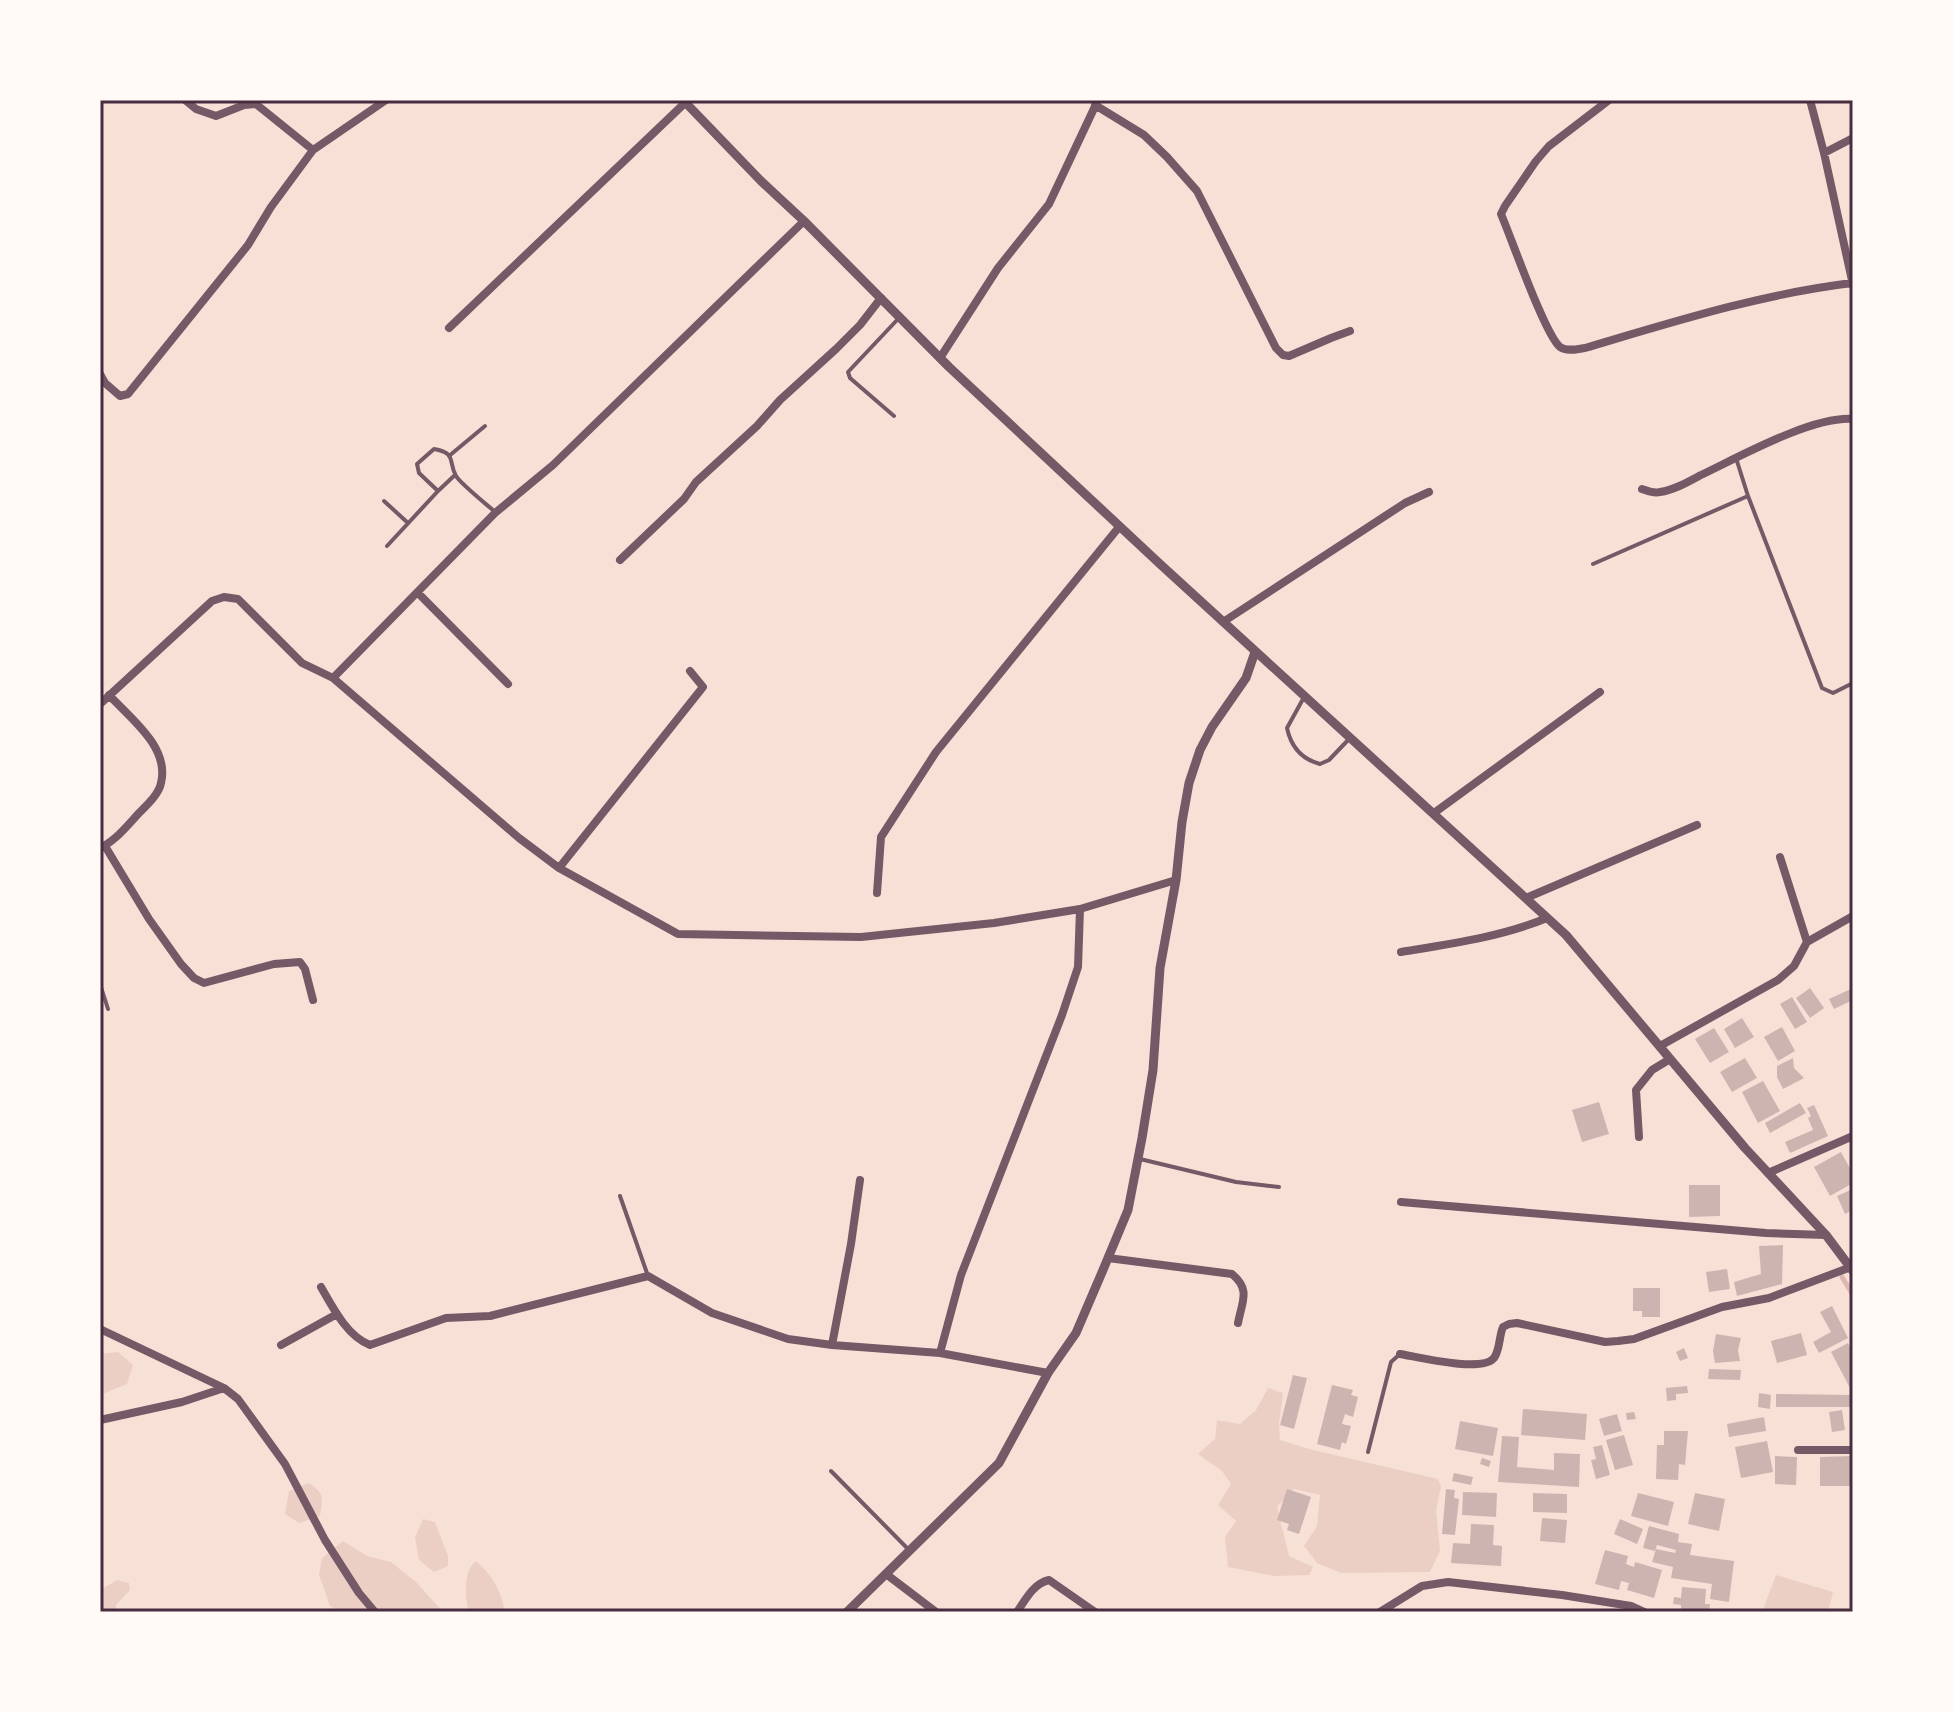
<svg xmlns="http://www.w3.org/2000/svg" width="1953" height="1712" viewBox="0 0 1953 1712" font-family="'Roboto Condensed',sans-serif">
<rect width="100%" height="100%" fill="#f7e1d7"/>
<path fill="#ebcfc5" d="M118,1352L133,1365L127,1384L100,1395V1354Z
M1268,1388L1283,1393L1279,1424L1280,1440L1313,1450L1438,1479L1441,1487L1436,1510L1440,1551L1430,1572L1341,1573L1317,1563L1304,1546L1317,1526L1320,1495L1294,1489L1277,1507L1289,1556L1313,1567L1309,1575L1274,1576L1228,1567L1225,1537L1236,1521L1218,1505L1231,1484L1222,1471L1198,1454L1215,1439L1217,1420L1240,1424L1256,1410Z
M309,1483C325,1494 323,1498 320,1516L299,1523L285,1514L289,1491Z
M423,1519L435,1522L448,1556V1566L434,1572L419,1560L415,1538Z
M343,1541L367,1556L391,1562L416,1582L443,1612H340L330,1606L319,1575L322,1558Z
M476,1561C492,1575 501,1590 505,1612H468C466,1596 462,1572 476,1561Z
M1776,1575L1833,1592L1828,1612H1762Z
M117,1580L129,1583L130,1590L116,1605V1612H100V1590Z"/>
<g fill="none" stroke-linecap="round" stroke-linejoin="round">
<path stroke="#dcb8b0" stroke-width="5" d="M1842,1277L1853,1295"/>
</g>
<path fill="#ccb4b1" d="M1810,988L1824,1008L1810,1018L1796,998Z
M1853,988V1000L1834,1009L1829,999Z
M1792,997L1807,1022L1795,1029L1780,1004Z
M1742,1018L1754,1037L1735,1048L1724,1029Z
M1782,1027L1795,1051L1778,1061L1764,1037Z
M1714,1028L1729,1052L1710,1063L1695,1039Z
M1745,1058L1757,1078L1732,1092L1720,1072Z
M1793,1058L1794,1068L1804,1078L1783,1089L1777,1077V1066Z
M1763,1081L1780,1111L1758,1123L1742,1092Z
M1599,1102L1609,1134L1582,1142L1572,1110Z
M1800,1103L1806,1113L1770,1133L1765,1123Z
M1814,1105L1828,1136L1790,1153L1785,1142L1813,1130L1808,1118L1811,1116L1807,1108Z
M1841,1152L1853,1174V1183L1830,1196L1814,1167Z
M1689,1185H1720V1216L1689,1217Z
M1853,1189V1210L1845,1214L1837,1196Z
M1783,1245L1782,1284L1737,1296L1734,1282L1761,1274L1759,1246Z
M1727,1269L1730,1289L1709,1292L1706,1272Z
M1633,1288H1660V1317H1642V1311H1633Z
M1832,1306L1848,1338L1819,1353L1813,1342L1831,1332L1820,1312Z
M1801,1333L1807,1355L1777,1363L1771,1341Z
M1716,1334L1741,1338L1738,1350L1740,1361L1715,1363L1713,1351Z
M1848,1343L1853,1353V1386L1850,1388L1831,1352Z
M1684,1348L1688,1358L1680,1361L1676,1352Z
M1709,1369L1741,1370L1740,1380L1708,1379Z
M1293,1375L1307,1378L1294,1429L1280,1425Z
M1332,1385L1353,1390L1351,1395L1358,1397L1353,1417L1345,1414L1342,1424L1351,1426L1346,1444L1342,1442L1340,1450L1317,1444Z
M1687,1386L1688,1393L1676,1394V1400L1667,1401L1666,1388Z
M1759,1393L1771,1395L1770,1409L1758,1407Z
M1776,1394L1853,1395V1407H1776Z
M1523,1409L1587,1414L1585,1440L1521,1435Z
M1842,1410L1845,1430L1832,1432L1829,1412Z
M1634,1412L1636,1419L1627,1420L1626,1413Z
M1617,1414L1622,1431L1604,1436L1599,1419Z
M1764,1417L1766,1431L1729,1437L1727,1424Z
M1460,1421L1498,1428L1493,1456L1455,1449Z
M1664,1431H1688L1685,1465L1679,1464L1678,1480L1656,1479L1657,1445H1664Z
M1624,1435L1633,1465L1615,1470L1606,1440Z
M1502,1436L1519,1437L1517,1467L1554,1470V1453L1580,1454L1579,1487L1498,1482Z
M1767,1441L1773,1472L1741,1478L1735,1447Z
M1602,1445L1610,1475L1596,1479L1591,1460L1596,1459L1593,1447Z
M1775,1456L1797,1457L1796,1485L1775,1484Z
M1853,1456V1486H1820V1457Z
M1482,1458L1491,1461L1489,1467L1480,1464Z
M1454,1473L1473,1477L1471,1485L1452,1481Z
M1287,1489L1311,1497L1299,1534L1287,1530L1289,1524L1277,1520Z
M1446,1489L1455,1490L1454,1498L1459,1499L1455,1535L1442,1534Z
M1463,1492L1497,1493L1496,1517L1462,1515Z
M1533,1493L1567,1494V1513L1533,1512Z
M1638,1493L1674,1502L1668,1526L1631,1516Z
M1695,1493L1725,1499L1719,1531L1688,1524Z
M1542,1518L1567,1520L1565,1543L1540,1541Z
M1620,1519L1643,1529L1637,1544L1614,1534Z
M1471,1524L1494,1525L1493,1545L1502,1546L1501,1566L1451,1563L1453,1543L1470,1544Z
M1649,1526L1679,1534L1678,1542L1692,1544L1690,1555L1734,1561L1729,1602L1710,1599L1712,1584L1671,1578L1673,1567L1652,1562L1656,1549L1675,1553L1676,1550L1657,1545L1655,1551L1643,1548Z
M1605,1550L1628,1556L1626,1564L1634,1567L1635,1562L1662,1570L1654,1598L1627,1590L1629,1583L1621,1581L1619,1590L1595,1584Z
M1682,1587L1706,1589L1705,1604H1710L1709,1612H1681V1605L1673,1604L1674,1597L1681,1598Z"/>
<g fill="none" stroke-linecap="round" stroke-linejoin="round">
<path stroke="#755966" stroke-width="4" d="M894,416L850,378L848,372L898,319
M449,456L485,426
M438,491L419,473L417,464L434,449C457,453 448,462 456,476C460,483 486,504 494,511
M1748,496L1822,688L1833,693L1853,683
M384,501L408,523
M387,546L438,491L455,475
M1593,564L1748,496L1736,458
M1303,699L1287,728C1291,747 1301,759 1320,764L1329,760L1350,738
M100,984L108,1009
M1140,1159L1236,1182L1279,1187
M620,1196L648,1276
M1368,1452L1391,1362L1400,1354
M831,1471L909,1550"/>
<path stroke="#755966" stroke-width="8" d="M185,100L196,109L216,116L244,105L256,104L313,150
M1609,100L1549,146L1536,161L1505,206L1501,214C1511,237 1545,335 1560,347C1567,352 1577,349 1585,348C1673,322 1761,294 1852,283
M1810,100L1824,153L1853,285
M1095,105L1144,135L1167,157L1197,191L1276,348L1283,355L1289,356L1331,338L1350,331
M1824,153L1853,138
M449,328L687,101
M940,358L998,268L1049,204L1098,100
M100,374L105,383L120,396L128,394L248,245L271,207L313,150L386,100
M1642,489C1648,491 1654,494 1660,492C1674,490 1688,482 1701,475C1739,457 1812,416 1853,419
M620,560L684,499L696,482L757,426L780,400L836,349L860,325L881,298
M418,593L508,684
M1223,622L1405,503L1429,492
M333,678L519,838L559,868L678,934L861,937L994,923L1080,909L1176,880
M100,704L212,601L224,597L238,599L302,663L333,678L495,513L553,465L804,221
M1434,813L1600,692
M105,846L149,919L181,964L194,978L204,983L274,964L300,962L305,969L313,1000
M102,847C117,839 128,825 139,813C147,805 159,794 161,783C170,747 130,718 109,695
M1780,857L1807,942
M559,868L703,687L690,671
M877,893L881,837L936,752L1119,527
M1526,898L1697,825
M1401,952C1450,944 1501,937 1547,918
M1660,1046L1778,980L1794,966L1807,942L1853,916
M1639,1137L1636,1090L1652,1070L1670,1059
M1768,1173L1853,1136
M1401,1202L1766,1233L1826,1235
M1108,1258L1232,1274C1251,1290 1242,1301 1238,1323
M321,1287C333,1308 347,1336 370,1345L446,1318L490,1316L648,1276L712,1313L788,1339L832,1345L940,1353L1048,1373
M100,1329L224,1388L238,1399L285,1464L325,1540L359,1593L375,1612
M281,1345L337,1314
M832,1345L851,1244L860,1180
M940,1353L961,1275L1062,1015L1078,967L1080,909
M1400,1354C1418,1357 1482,1373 1494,1358C1500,1350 1499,1336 1503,1327L1509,1324L1517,1323L1605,1342L1618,1341L1634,1339L1722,1307L1769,1298L1851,1267
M100,1420L182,1402L224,1388
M1798,1450H1853
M886,1574L936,1612
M1017,1612C1026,1599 1033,1584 1049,1580L1095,1612
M1380,1612L1422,1586L1448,1582L1562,1595L1631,1606L1644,1612"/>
<path stroke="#755966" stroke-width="9" d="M683,100L761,181L804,221L949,367L1160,564L1566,935L1745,1148L1826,1235L1853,1271
M847,1612L999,1463L1048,1373L1076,1333L1103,1270L1128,1210L1142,1138L1153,1070L1160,968L1176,880L1182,822L1189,783L1200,750L1212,727L1246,678L1255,652"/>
</g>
<rect width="1953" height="1712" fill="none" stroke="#fffaf5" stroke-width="204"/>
<rect x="102" y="102" width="1749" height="1508" fill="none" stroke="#4a2c40" stroke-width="3"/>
</svg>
